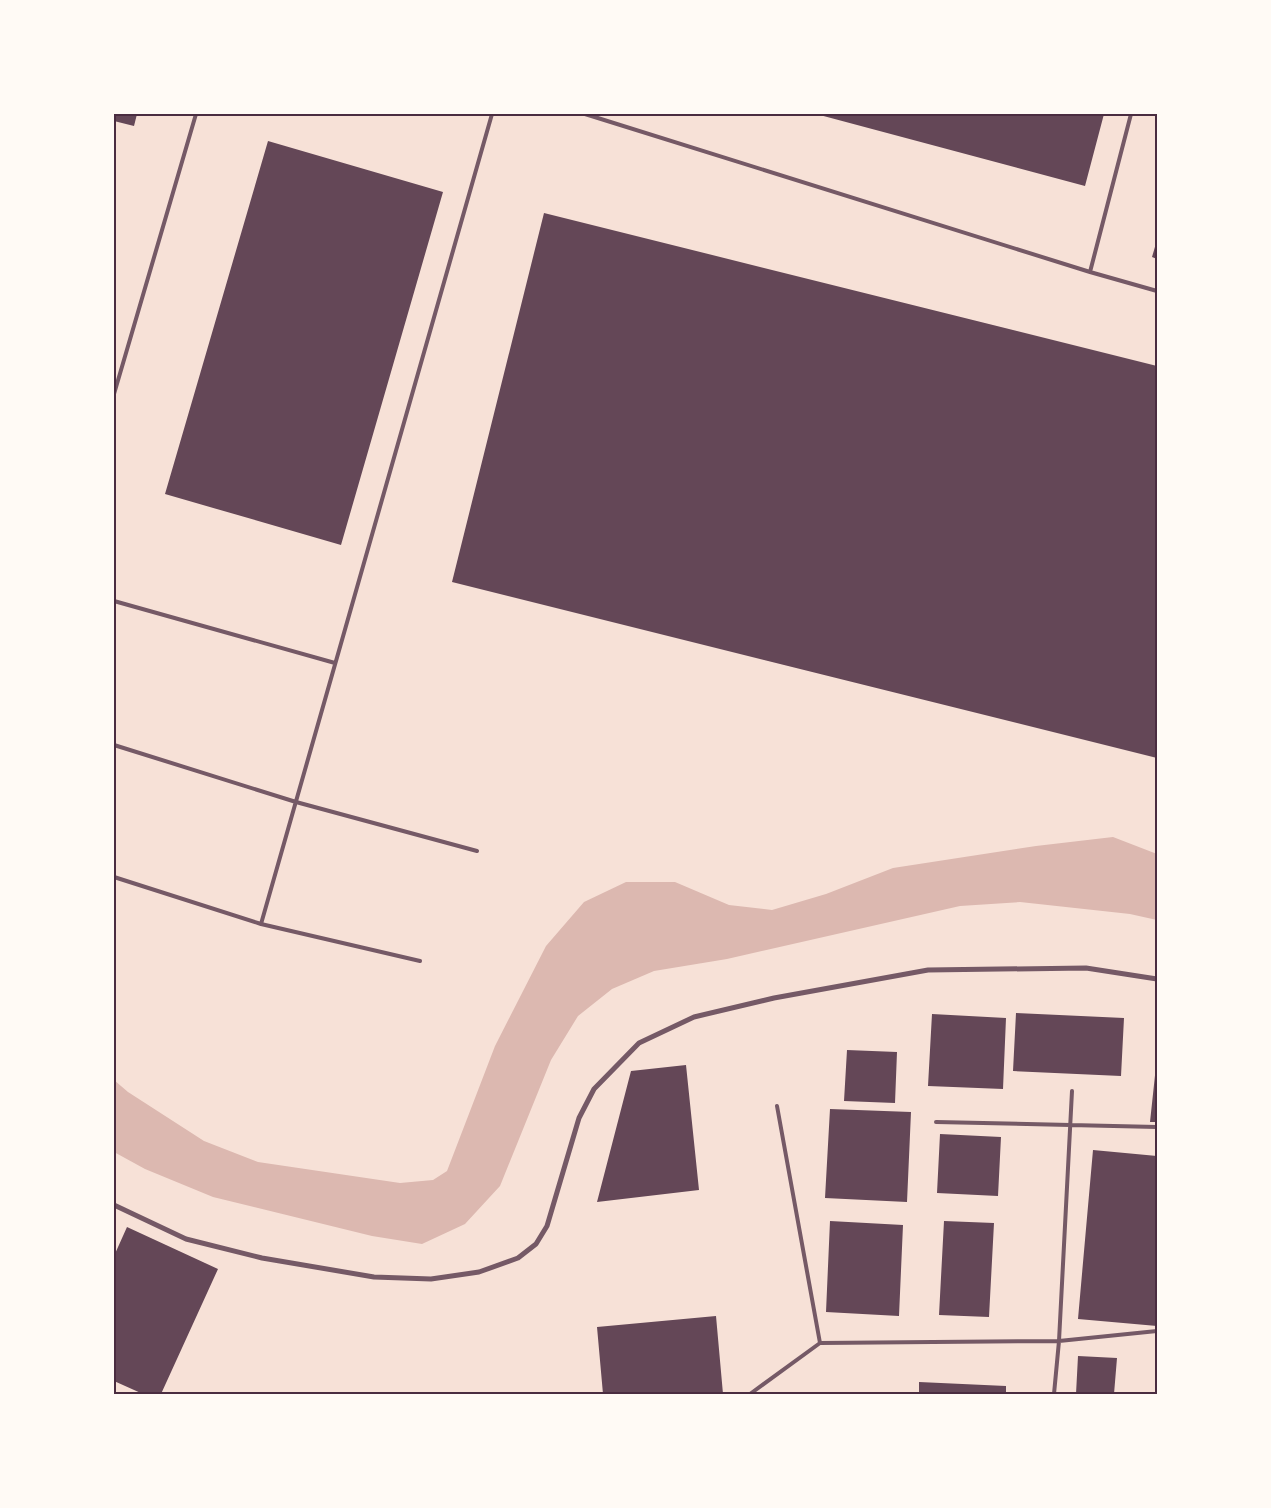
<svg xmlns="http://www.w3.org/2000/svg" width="1271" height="1508" viewBox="0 0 1271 1508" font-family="Signika,sans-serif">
<rect width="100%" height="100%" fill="#f7e1d7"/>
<path fill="#dcb8b0" d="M1113,837L1157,854V920L1130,914L1020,902L960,906L727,959L654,971L612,989L578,1016L551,1060L500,1186L465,1224L422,1244L372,1236L213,1197L145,1169L114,1152V1080L128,1092L204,1141L258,1162L400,1183L433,1180L447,1171L495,1046L546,946L584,902L626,882H675L729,905L772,910L826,894L893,868L1036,846Z"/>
<path fill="#644757" d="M114,114H137L134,126L114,121Z
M816,114H1104L1085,186Z
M268,141L443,192L341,545L165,494Z
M544,213L1157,366V758L452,582Z
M1157,240V259L1152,257Z
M1016,1013L1124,1018L1121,1076L1013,1071Z
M932,1014L1006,1018L1003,1089L928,1086Z
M847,1050L897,1052L895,1103L844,1101Z
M686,1065L699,1190L597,1202L631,1071Z
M1156,1066H1157V1122H1150Z
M830,1109L911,1112L907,1202L825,1198Z
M940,1134L1001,1137L998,1196L937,1193Z
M1093,1150L1157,1156V1326L1078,1319Z
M830,1221L903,1225L899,1316L826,1312Z
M944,1221L994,1223L989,1317L939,1315Z
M127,1227L218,1269L161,1394H143L114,1381V1256Z
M716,1316L723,1394H603L597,1327Z
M1078,1356L1117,1358L1114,1394H1076Z
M919,1382L1006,1386V1394H919Z"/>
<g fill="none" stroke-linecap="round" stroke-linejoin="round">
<path stroke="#755966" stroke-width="4" d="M585,114L1090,272L1157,291
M1090,272L1131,114
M114,394L196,114
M114,601L335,663
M114,745L296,802L477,851
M114,877L261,924L420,961
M261,924L492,114
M936,1122L1157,1127
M820,1343L1059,1341L1157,1331
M750,1394L820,1343L777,1106
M1054,1394L1059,1341L1072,1091"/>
<path stroke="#755966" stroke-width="5" d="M114,1205L186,1239L262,1258L374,1277L431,1279L479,1272L518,1258L536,1244L547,1226L579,1118L594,1089L639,1043L694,1017L774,998L928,970L1086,968L1157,979"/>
</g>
<rect width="1271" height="1508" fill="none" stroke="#fffaf5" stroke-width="230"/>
<rect x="115" y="115" width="1041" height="1278" fill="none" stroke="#4a2c40" stroke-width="2"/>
</svg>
